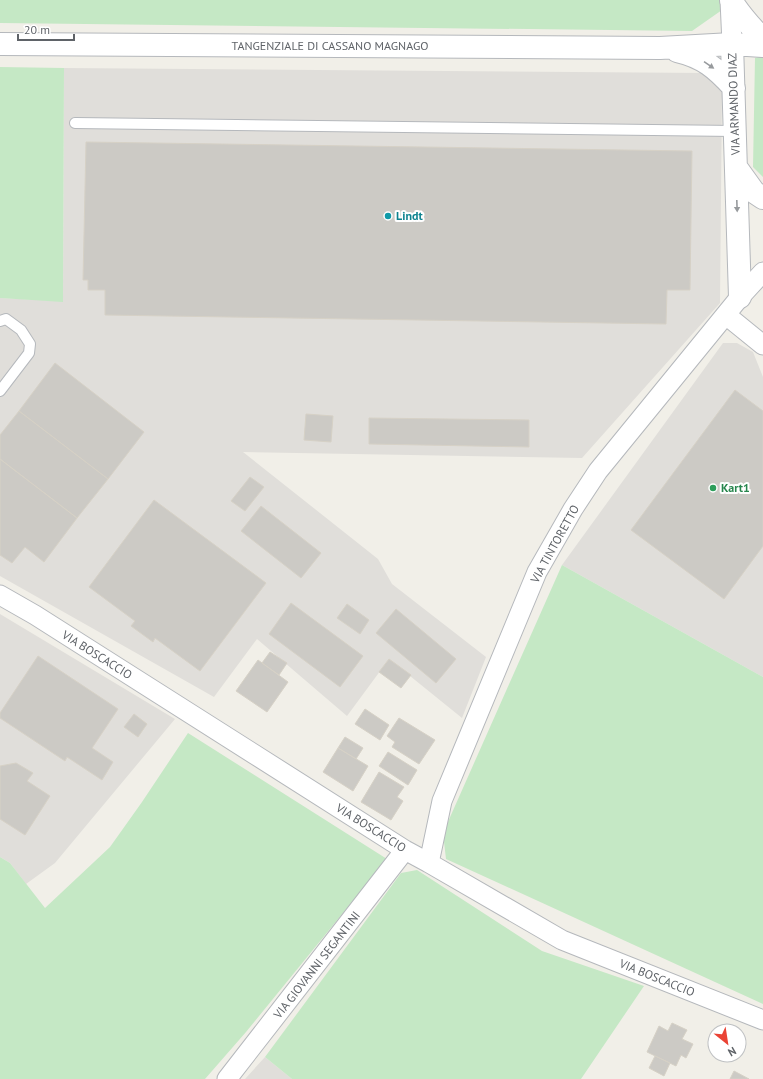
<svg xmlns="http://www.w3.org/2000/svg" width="763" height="1079" viewBox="0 0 763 1079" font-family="'PT Sans',sans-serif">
<rect width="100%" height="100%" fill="#f1efe8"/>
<path fill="#e0deda" d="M64,68L705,73L722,89L720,303L582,458L243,452L378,559L392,584L486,657L462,718L389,659L347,716L257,639L214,697L0,576V298L63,301Z
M723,343H737L753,352L763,377V677L562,565Z
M0,614L175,719L55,863L26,884L10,863L0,857Z
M265,1057L292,1079H245Z"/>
<path fill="#c5e8c5" d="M0,0H722V10L692,31L0,23Z
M763,56V177L753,167L755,58Z
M0,67L64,68L63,302L0,298Z
M562,565L763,677V1004L446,859L443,833Z
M188,733L387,859L246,1032L205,1079H0V857L10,863L45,908L110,847L142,802Z
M417,870L542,951L644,986L581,1079H292L265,1057L401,873Z"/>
<path fill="#cccac5" stroke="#d6d1c6" d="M86,142L692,151L690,290H667L666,324L105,315V290H88V280H83Z
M55,363L144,432L108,479L19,411Z
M735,390L763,411V546L724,599L631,530Z
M19,411L108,479L77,518L0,459V435Z
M306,414L333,416L331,442L304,440Z
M369,418L529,420V447L369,444Z
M0,459L77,518L44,562L25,547L12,563L0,555Z
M250,477L264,487L245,511L231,501Z
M154,500L266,583L200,671L155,638L153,642L131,626L135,621L89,587Z
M261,506L321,553L301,578L241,531Z
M291,603L363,656L340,687L269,634Z
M347,604L369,620L360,634L337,618Z
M396,609L456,659L436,683L376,633Z
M270,652L287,663L279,675L262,663Z
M38,656L118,709L92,748L113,762L102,780L67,757L65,761L0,718V713Z
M389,659L411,675L401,688L379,672Z
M258,660L288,682L267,712L236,691Z
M365,709L389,725L380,740L355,724Z
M134,714L147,724L138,737L124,727Z
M399,718L435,740L419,764L392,747L395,742L387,736Z
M345,737L363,748L356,759L338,748Z
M338,748L368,766L353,791L323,772Z
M388,752L417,770L408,785L379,766Z
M16,763L33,773L27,781L50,796L25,835L0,819V766Z
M379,772L404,787L397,797L403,801L391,820L361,802Z
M672,1023L687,1030L682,1039L693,1044L686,1058L681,1055L676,1066L647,1052L659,1026L668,1031Z
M655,1056L670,1063L664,1076L649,1068Z
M734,1071L749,1079H730Z"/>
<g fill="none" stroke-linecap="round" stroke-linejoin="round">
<g stroke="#b5b8bc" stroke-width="12">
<path id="service" d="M75,123L735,131
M0,321L6,319L21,330L30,344L29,353L0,391"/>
</g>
<g stroke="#b5b8bc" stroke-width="21">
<path id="minor" d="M730,0L732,44
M726,315L763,345
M0,595L35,615L405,850L429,863L562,940L763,1020
M429,863L442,801L537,572L573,509L598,471L740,297L763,272
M227,1079L405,850"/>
</g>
<g stroke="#b5b8bc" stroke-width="24">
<path id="tertiary" d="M731,0C740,15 751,27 763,39
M0,44L660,48L732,44L763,46
M732,44L740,297
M677,51C703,57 716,68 734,88
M736,167L754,192L763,198"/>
</g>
<use href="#service" stroke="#fff" stroke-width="10"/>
<use href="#minor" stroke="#fff" stroke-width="19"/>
<use href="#tertiary" stroke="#fff" stroke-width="22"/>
</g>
<defs><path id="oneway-solid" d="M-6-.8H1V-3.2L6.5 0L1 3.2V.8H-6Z"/></defs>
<g fill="#979a9d">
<use href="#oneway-solid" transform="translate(709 65) rotate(34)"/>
<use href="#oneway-solid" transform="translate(737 206) rotate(88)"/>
</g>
<circle fill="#0f9aa8" stroke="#fff" stroke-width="1.5" cx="388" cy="216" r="4"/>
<circle fill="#2e9e5b" stroke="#fff" stroke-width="1.5" cx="713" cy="488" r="4"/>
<g text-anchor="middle" stroke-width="4" stroke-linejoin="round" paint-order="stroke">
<g font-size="12" fill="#5f6368" stroke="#fff">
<text x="330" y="50">TANGENZIALE DI CASSANO MAGNAGO</text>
<text transform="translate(734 104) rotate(-92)" y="4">VIA ARMANDO DIAZ</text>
<text transform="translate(555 544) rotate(-61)" y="4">VIA TINTORETTO</text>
<text transform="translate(97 655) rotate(32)" y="4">VIA BOSCACCIO</text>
<text transform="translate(371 828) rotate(32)" y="4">VIA BOSCACCIO</text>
<text transform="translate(317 965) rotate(-52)" y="4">VIA GIOVANNI SEGANTINI</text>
<text transform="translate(657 978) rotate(22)" y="4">VIA BOSCACCIO</text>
</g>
<g font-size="12" font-weight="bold" fill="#0d838f" stroke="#fff" text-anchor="start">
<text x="396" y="220">Lindt</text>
</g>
<g font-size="12" font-weight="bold" fill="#27864d" stroke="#fff" text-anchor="start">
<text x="721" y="492">Kart1</text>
</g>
</g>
<g transform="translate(727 1043) rotate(150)"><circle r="19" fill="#ffffff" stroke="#bfc1c3"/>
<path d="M0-3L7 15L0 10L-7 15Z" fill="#ea4335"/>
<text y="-6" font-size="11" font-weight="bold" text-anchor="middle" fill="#5f6368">N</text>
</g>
<path d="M18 34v6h56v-6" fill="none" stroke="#5f6368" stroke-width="2"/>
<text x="24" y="34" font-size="12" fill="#5f6368" stroke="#ffffff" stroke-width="3" paint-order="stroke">20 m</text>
</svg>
